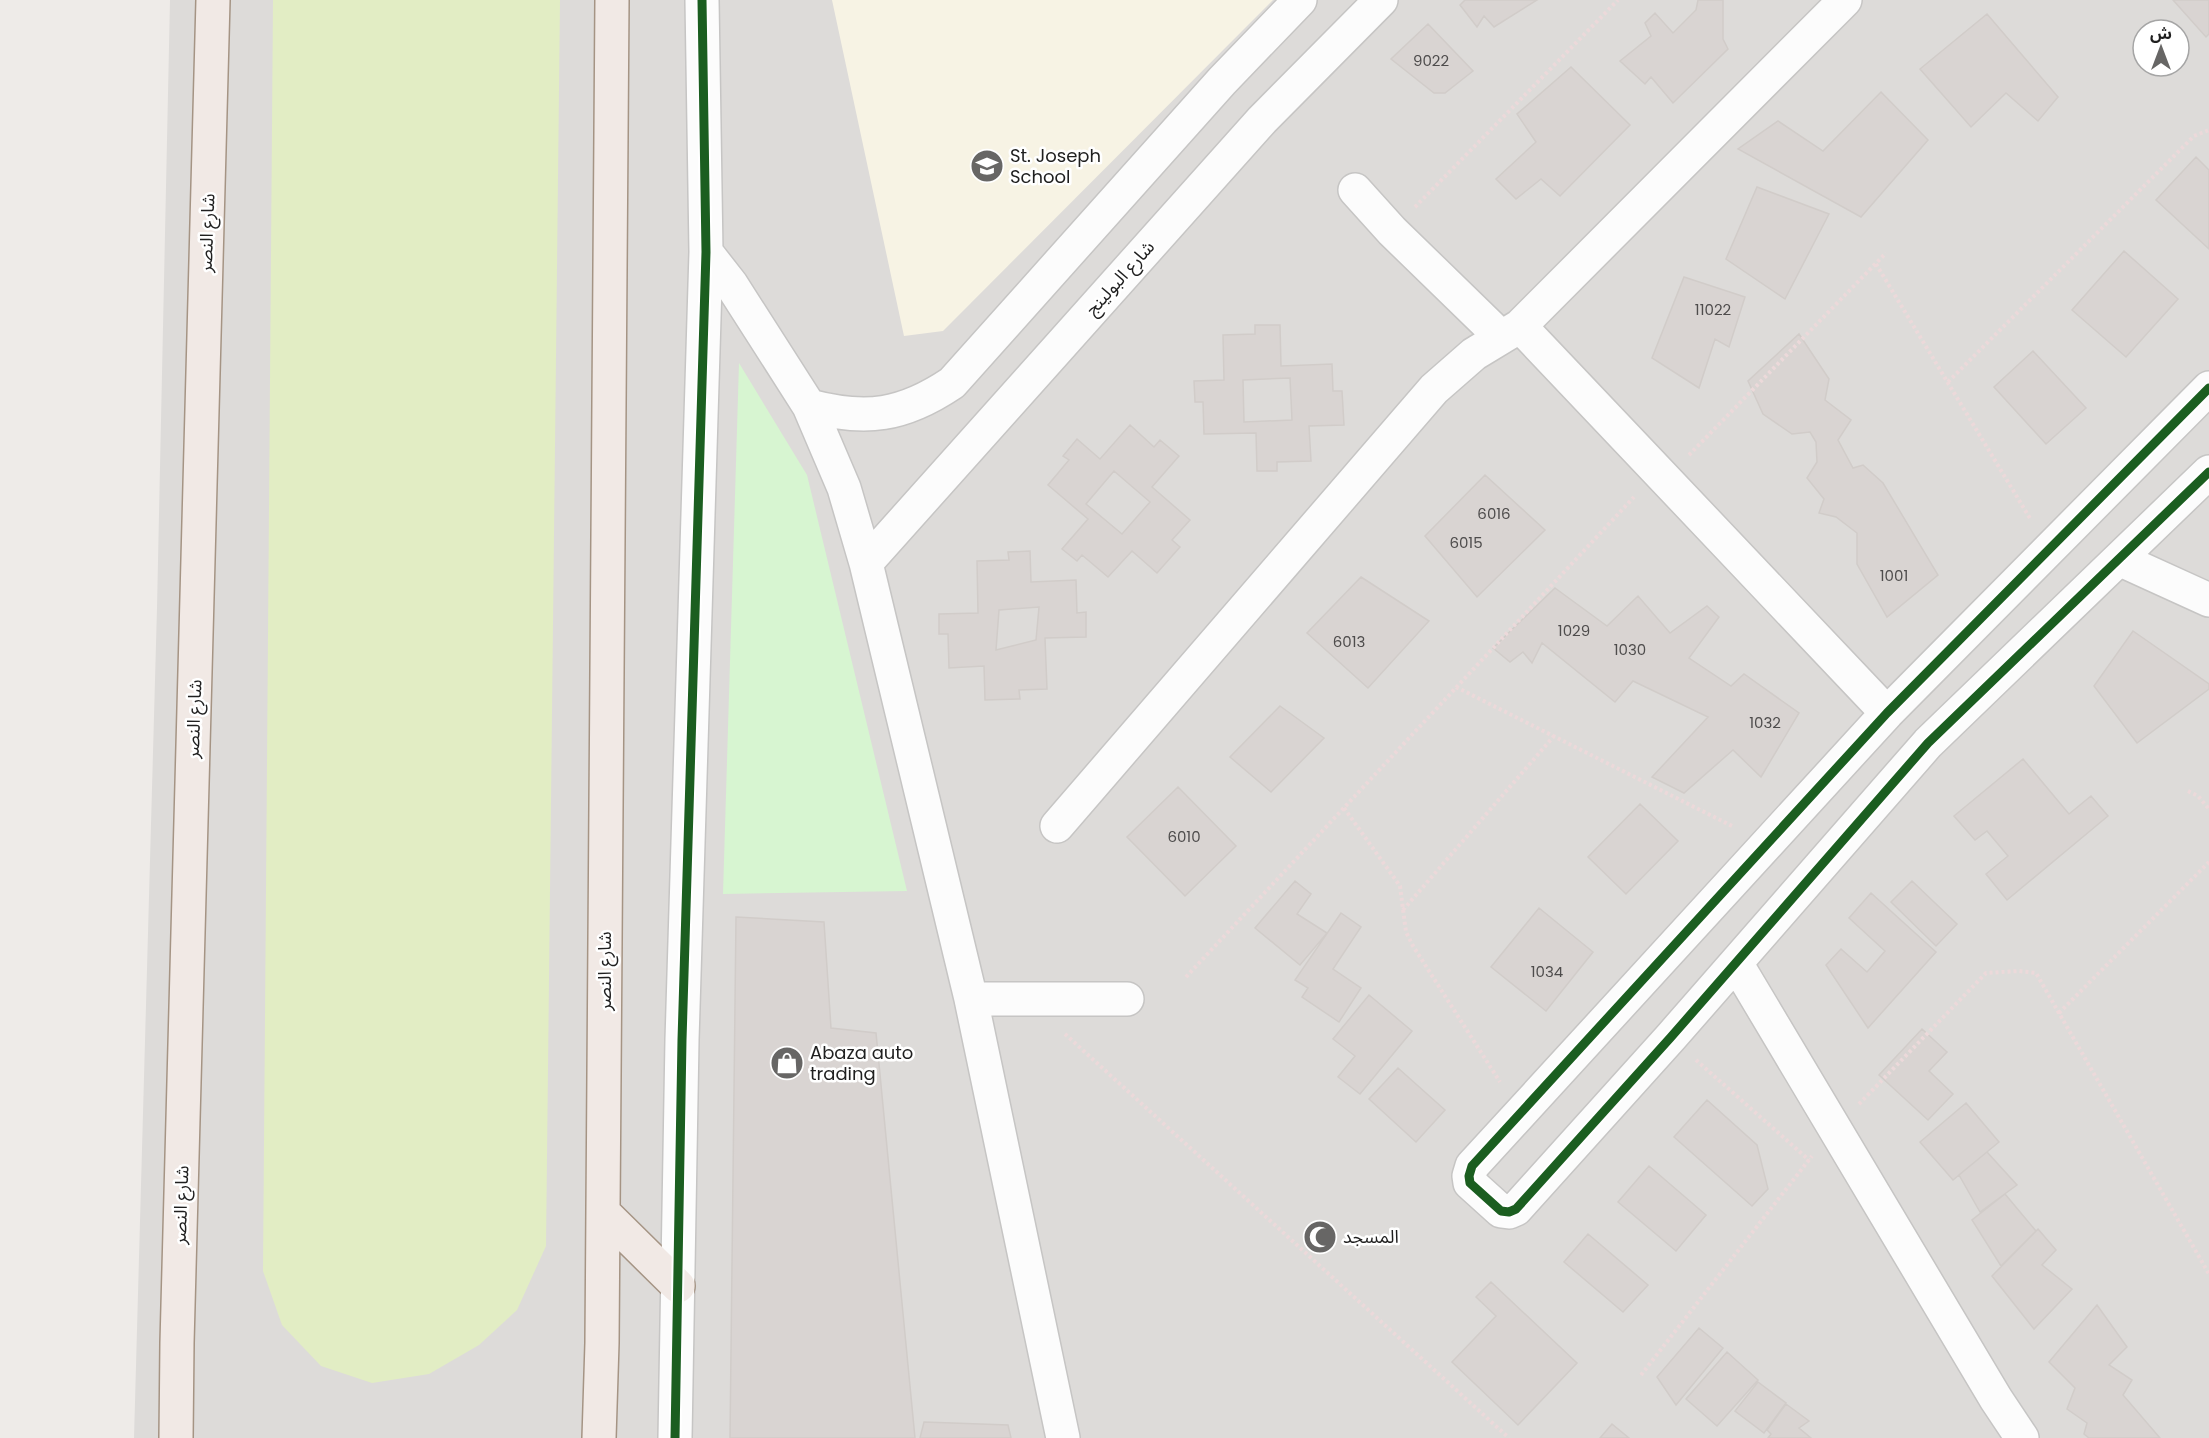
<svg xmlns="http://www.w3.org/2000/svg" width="2209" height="1438" viewBox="0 0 2209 1438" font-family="Poppins,'Noto Sans Arabic',sans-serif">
<rect width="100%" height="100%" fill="#eeebe8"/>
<path fill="#dddbd9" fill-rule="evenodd" d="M170,0H2209V1438H134L157,608ZM2143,30H2179V66H2143Z"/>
<path fill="#f7f3e4" d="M832,0H1273L943,331L904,336Z"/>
<path fill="#e2edc4" d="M273,0H560L546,1246L517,1310L479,1345L429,1374L372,1383L321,1366L282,1325L263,1271Z"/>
<path fill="#d7f5d1" d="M739,363L807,475L907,891L723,894Z"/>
<path fill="#d9d4d2" stroke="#d1ccc9" stroke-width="1.5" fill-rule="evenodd" d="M1465,0H1537L1494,27L1484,16L1477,27L1460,5Z
M1698,0H1723V39L1728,49L1673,103L1651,77L1645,84L1620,61L1651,36L1645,23L1655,13L1673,33L1696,10Z
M2173,0H2209V34L2206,37Z
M1987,14L2058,97L2038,121L2006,93L1971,127L1920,69Z
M1428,24L1473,71L1445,93H1434L1391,59Z
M1571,67L1630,125L1560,196L1541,179L1516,199L1496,179L1536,142L1517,114Z
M1881,92L1928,140L1861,217L1738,149L1778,121L1823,151Z
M2196,157L2209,170V249L2156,200Z
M1757,187L1829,214L1785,299L1726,259Z
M2124,251L2178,299L2126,357L2072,310Z
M1684,277L1745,297L1729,347L1715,339L1699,388L1652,358Z
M1255,325H1280L1281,366L1332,364L1333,391H1342L1344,425L1309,426L1311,461L1277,462V471H1257L1256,433L1204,434L1203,402H1195L1194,381L1224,380L1223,335L1255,334ZM1290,378L1292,420L1244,422L1243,380Z
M1799,334L1829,379L1825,400L1851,420L1838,440L1853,468L1863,465L1883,483L1938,575L1887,617L1857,564V533L1836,517L1819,513L1824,499L1807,478L1817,462L1816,442L1810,432L1792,434L1763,414L1748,381Z
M2033,351L2086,408L2046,444L1994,387Z
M1130,425L1154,447L1160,440L1179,456L1152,487L1190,520L1172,540L1180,547L1157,573L1132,551L1108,577L1082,555L1077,561L1062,549L1088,519L1048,485L1069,460L1063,456L1077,439L1100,459ZM1114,471L1150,502L1122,534L1086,504Z
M1485,475L1545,530L1477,597L1425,536Z
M1030,551L1031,582L1076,580L1077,613L1086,612V637L1045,638L1047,689L1019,690L1020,699L985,700L984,666L949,668L948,634H939V614L978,613L977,561L1009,560L1008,552ZM1039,607L1036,640L996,650L999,610Z
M1361,577L1429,621L1368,688L1307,633Z
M1555,588L1607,626L1638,596L1670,633L1707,606L1719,617L1689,658L1731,686L1744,674L1799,713L1761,777L1733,750L1684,793L1652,777L1708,717L1633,681L1615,702L1542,643L1532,663L1523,652L1510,662L1493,648Z
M2133,631L2209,684V689L2137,743L2094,686Z
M1280,706L1324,738L1271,792L1230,757Z
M2023,759L2069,814L2091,796L2108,816L2007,900L1986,874L2008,856L1987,831L1975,840L1954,816Z
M1178,787L1236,846L1185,896L1127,837Z
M1640,804L1678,841L1626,894L1588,857Z
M1295,881L1311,894L1297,914L1327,933L1300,965L1255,928Z
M1912,881L1957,924L1936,946L1891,902Z
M1871,893L1936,952L1868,1028L1826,965L1841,949L1867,972L1885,951L1849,918Z
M1539,908L1593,952L1546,1011L1491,967Z
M1341,913L1361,927L1333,969L1361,988L1339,1022L1302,997L1308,988L1295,980Z
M736,917L824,922L831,1028L876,1033L915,1438H730Z
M1369,995L1412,1031L1360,1094L1338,1077L1355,1056L1333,1039Z
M1922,1029L1947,1052L1929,1071L1953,1094L1928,1120L1879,1075Z
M1398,1068L1445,1110L1416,1142L1369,1099Z
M1707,1100L1757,1145L1768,1189L1752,1206L1674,1137Z
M1966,1103L1999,1142L1953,1180L1920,1142Z
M1987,1152L2017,1185L1980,1212L1959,1175Z
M1649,1166L1706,1215L1676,1251L1618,1202Z
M2005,1194L2036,1231L2001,1266L1972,1220Z
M2038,1229L2056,1250L2042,1265L2072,1289L2034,1329L1992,1276Z
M1588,1234L1648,1285L1623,1312L1564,1262Z
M1491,1282L1577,1363L1518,1425L1452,1362L1496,1316L1476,1297Z
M2097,1305L2127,1347L2109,1365L2132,1380L2123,1395L2160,1438H2089L2084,1434L2087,1423L2067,1409L2075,1388L2049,1362Z
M1699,1328L1723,1348L1676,1405L1657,1377Z
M1727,1352L1758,1380L1717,1426L1686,1399Z
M1758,1382L1786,1403L1764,1433L1735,1411Z
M1786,1404L1809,1421L1799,1428L1811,1438H1768L1771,1434L1767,1430Z
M924,1422L1008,1425L1011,1438H920Z
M1612,1424L1629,1438H1600Z"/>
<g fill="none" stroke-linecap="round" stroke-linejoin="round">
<g stroke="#c6c5c4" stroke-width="36">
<path id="minor" d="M1355,190L1392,231L1501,337
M706,252L731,284L809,406L844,488L866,563L971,999L1063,1438
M1520,326L1887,713
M2209,388L1887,713L1472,1166L1469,1176L1470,1183L1501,1211L1509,1212L1516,1209L1671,1037L1928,743L2209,472
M809,406C866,421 903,416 952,383L1222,81L1300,0
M2119,559L2209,600
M866,563L1262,120L1381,0
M1057,826L1434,389L1474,354L1520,326L1845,0
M1736,963L1996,1399L2022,1438
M971,999H1127
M675,1438L682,1040L706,252L702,0"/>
</g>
<g stroke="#a59484" stroke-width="36">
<path id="major" d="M603,1212L678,1286
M176,1438L177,1343L213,0
M599,1438L602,1343L612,0"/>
</g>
<path stroke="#ecd9da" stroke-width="4" stroke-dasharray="3 3" stroke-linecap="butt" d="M1415,207L1618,0
M1876,264L2031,520
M1948,382L2194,136L2209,130
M1689,455L1886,253
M1456,687L1734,827
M2188,791L2198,796L2209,809
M1344,808L1400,886L1406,932L1413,946L1500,1082
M1403,910L1554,736
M1186,977L1634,497
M2059,1013L2209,862
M1065,1034L1509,1438
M1696,1060L1809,1160
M1859,1104L1986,973L2019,971L2036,973L2209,1274
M1641,1375L1812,1156"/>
<use href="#minor" stroke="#fcfcfc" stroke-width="33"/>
<use href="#major" stroke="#f1e9e5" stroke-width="33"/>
<g stroke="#fff" stroke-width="13">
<path id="cycleway" d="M2209,388L1887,713L1472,1166L1469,1176L1470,1183L1501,1211L1509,1212L1516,1209L1671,1037L1928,743L2209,472
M675,1438L682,1040L706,252L702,0"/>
</g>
<use href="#cycleway" stroke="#1b5e20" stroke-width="9"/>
</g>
<defs>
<g id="school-disc" transform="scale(1.725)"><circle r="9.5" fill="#676665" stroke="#fff"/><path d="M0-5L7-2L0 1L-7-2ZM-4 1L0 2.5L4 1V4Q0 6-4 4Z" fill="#fff"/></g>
<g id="shop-disc" transform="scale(1.725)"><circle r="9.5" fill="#676665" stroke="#fff"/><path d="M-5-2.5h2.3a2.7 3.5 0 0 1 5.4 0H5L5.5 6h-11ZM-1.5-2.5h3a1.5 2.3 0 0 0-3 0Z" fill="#fff"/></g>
<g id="mosque-disc" transform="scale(1.725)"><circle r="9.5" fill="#676665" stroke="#fff"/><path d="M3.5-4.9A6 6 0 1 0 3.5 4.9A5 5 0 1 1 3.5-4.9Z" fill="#fff"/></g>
</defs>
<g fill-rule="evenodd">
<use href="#school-disc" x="987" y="166"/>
<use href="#shop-disc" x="787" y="1063"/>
<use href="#mosque-disc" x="1320" y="1237"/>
</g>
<g text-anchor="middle" stroke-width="5" stroke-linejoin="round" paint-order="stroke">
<g font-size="15" fill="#4e4c4c">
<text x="1431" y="66">9022</text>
<text x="1713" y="315">11022</text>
<text x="1494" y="519">6016</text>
<text x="1466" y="548">6015</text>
<text x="1894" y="581">1001</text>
<text x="1574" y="636">1029</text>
<text x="1349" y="647">6013</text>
<text x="1630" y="655">1030</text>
<text x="1765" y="728">1032</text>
<text x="1184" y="842">6010</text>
<text x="1547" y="977">1034</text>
</g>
<g font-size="18" fill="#1f1f1f" stroke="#fff" text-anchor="start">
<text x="1010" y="162">St. Joseph<tspan x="1010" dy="21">School</tspan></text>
<text x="810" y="1059">Abaza auto<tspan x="810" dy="21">trading</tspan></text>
<text x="1343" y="1243">المسجد</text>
</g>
<g font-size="18" fill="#1f1f1f" stroke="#fff">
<text transform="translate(207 233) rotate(-88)" y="6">شارع النصر</text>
<text transform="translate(1120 278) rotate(-48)" y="6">شارع البولينج</text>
<text transform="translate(194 719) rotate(-88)" y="6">شارع النصر</text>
<text transform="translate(605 971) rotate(-90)" y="6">شارع النصر</text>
<text transform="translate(181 1205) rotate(-88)" y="6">شارع النصر</text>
</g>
</g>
<g transform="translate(2161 48)"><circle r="28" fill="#ffffff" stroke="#a5a5a5" stroke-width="1.5"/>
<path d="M0-4.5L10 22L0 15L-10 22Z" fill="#676665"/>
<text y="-9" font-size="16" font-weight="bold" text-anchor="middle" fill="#1f1f1f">ش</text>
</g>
</svg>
